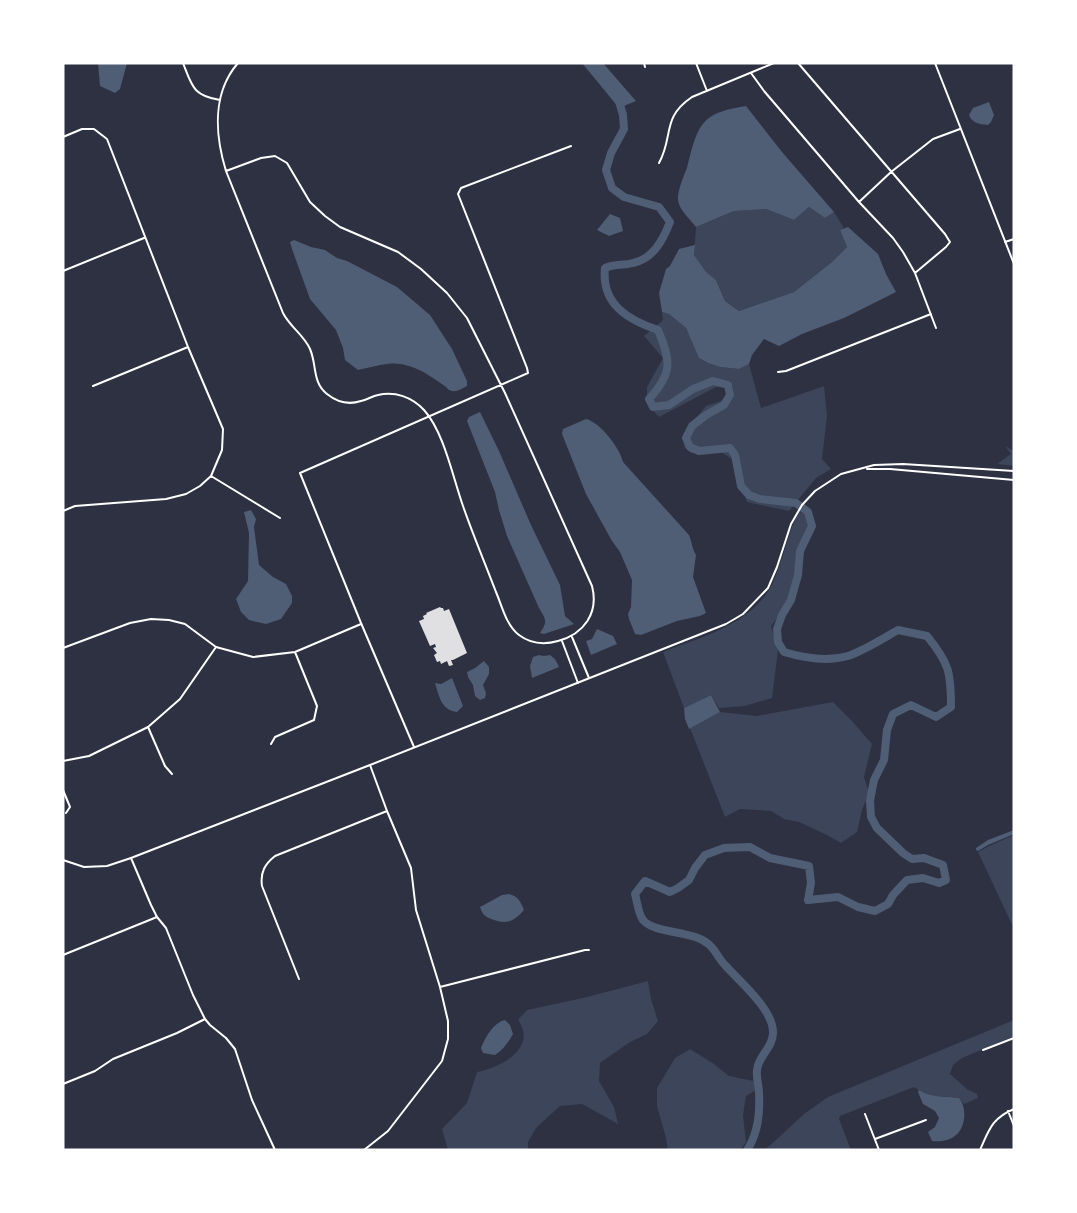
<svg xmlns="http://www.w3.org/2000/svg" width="1077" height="1213" viewBox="0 0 1077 1213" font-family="'Noto Sans',sans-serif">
<rect width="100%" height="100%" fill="#2d3142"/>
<path fill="#3c4559" d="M809,207L825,218L834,212L844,228L840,230L847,247L832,262L794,292L739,311L725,301L716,280L706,273L694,255L696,227L734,211L766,209L794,220Z
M662,312L669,314L686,328L700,359L708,363L720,367L739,369L749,364L761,408L824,386L827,416L822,459L831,469L816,478L789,511L747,502L732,459L721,452L691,453L684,447L683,434L706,406L733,397V386L716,387L659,417L647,404V387L663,358L644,336L663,320Z
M1005,446L1014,451V466L997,464L1011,454Z
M799,512L811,516L800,573L784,609L771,626L778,650L772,698L745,706L719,708L711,695L684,708L663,652C701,637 746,626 769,590C773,584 776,575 778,569C786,550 789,529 799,512Z
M833,702L852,721L872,744L864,777L869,793L862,810L857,832L841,843L825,834L799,822L784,819L771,811L740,809L725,817L690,728L720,712L757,716Z
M1014,835V929L978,852L989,846Z
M648,981L651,999L658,1021L647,1034L630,1042L600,1063L599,1081L614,1107L618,1124L582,1104L560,1106L536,1128L528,1142V1150H448L442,1129L467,1103L477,1072C500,1068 538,1048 518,1020L527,1010L583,998Z
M1014,1020V1036L962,1058L953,1065L950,1074L967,1089L977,1094L978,1098L964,1104L959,1098C940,1095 930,1099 914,1087L840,1116L839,1119L851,1150H765L804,1114L828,1097Z
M690,1049L714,1064L729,1076L754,1081L761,1087L746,1096L743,1115L746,1142L740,1150H668L666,1138L657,1106V1088L675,1058Z"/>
<path fill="#4f5d75" d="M98,63H127L120,89L115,93L100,86Z
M582,63H603L636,101L619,108Z
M989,102L994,115L991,122L988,125C979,124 972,123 969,115L973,108Z
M746,106L782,152L834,212L825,218L809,207L794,220L766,209L734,211L696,227C690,219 679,210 678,200C677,192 684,175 687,168C698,126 699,113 746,106Z
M610,214L620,218L623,231L609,236L597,230Z
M848,227L878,254L886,274L896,292L844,318L802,334L779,346L764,339L752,355L749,364L739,369L720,367L708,363L699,358L686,328L669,314L662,312L659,293L666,269L670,266L679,249L695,245L694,255L706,272L716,280L725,301L739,311L794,292L832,262L847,247L840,230Z
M294,240L311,247L325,250L337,258L347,261L397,287L430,315L452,349L467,381V386C460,390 452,395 446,387C429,375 410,361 387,364C378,365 368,368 358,370L345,360L343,348L336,330L310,299L292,249L290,242Z
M480,412L499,451L531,525L560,585L565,616L574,624L544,634L540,633C548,621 546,620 539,608L507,536L499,510L495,492L467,421L469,417Z
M586,419C600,422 620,448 623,462L689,535C692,542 692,549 696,555L693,577L706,613L700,616L677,621L641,635L635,634L629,619L628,614L631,607L632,580L620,552L612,541L586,494L562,434L563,429Z
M251,510L256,519L254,527L259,565L273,577L286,584L292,596V603L281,619L266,624L249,620L241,612L236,599L248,581L249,533L244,512Z
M597,629L613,636L617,644L591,655L586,641L592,639Z
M539,655L544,656L550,655L555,659L559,667L532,678L530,666L533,657Z
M484,661L489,667V674L483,685L486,693L485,698L480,700L475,696L473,685L468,677L467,672L475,668Z
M452,678L463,706L457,712C441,710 439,696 435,683L441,684Z
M711,695L720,712L689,729L685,719L684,708Z
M1014,830V834L988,845L978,851L976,850V848L988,840Z
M509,894C518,896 521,902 524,910C515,920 508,925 494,920C486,917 483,916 480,907L502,895Z
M505,1020L510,1025L513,1034C508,1043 503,1050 495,1055L483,1053L481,1048C486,1036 493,1023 505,1020Z
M919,1090C930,1098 946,1096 959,1098C967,1107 966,1127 956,1135C950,1141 939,1142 932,1141L928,1132L935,1127L939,1118L935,1111L923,1104L918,1092Z"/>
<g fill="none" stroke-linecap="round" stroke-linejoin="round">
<path stroke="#4f5d75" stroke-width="8" d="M618,98L623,115L624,129L611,153L606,170L612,188L624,197L659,207L670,222C663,240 653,259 633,263C622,266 615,263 605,268C601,304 628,320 658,330C671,361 673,373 649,399L653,407L669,405L693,389L713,381L728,385L730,395L724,405L706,415L692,426L686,438L690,447L699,451L730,448L735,455L741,486L749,495L760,499L796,503L808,512L812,526L800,551L798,575L791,600L782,615L777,629L778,642L784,652C804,658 827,662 848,656C865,650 882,639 898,630L927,636C949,663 951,672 951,707L936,717L911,705L893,714L887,730L884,760L874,780L872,790L870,801L871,817L877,828L903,853L912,859L924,858L943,865L946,880L939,883L923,878L907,880L893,895L888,904L875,911L858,907L838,897L808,900L811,883L809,866L770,858L750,847L724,848L705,855L695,868L689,880L678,888L670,892L645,881L635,894C637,901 638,913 643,920C655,934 690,930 707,943C714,947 718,958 724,964C739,981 774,1010 773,1033C773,1048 758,1056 757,1070C756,1078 759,1085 759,1093C760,1112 758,1134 747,1150"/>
</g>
<path fill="#e0e0e3" d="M440,607L441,608H443L444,611L449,609L467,653L453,660H451L453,665L449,666L447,661L441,664L440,661L437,662L434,655L437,653L433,648L436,647L435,644L430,646L419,621L424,619L423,616L427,614L426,613Z"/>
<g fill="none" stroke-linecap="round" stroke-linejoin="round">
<path stroke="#fff" stroke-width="2" d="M183,63C192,86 193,96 220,100
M644,63L645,67
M696,63L707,91
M798,63L945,234L950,242L946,247L915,273
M751,73L764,91L859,202L893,238L903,252L915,273L936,328
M63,137L82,129H94L107,139L188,347L223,429L222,450L211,476L200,486L186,494L166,499L75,506L63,511
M659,163C674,136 661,118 692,97L774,63
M226,171L261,158L275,156L287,163L310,202L325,216L340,227L398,252L421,269L447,293L467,318L505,393L592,586C599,613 584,634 558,641C544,645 531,644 519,635C506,625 502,606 496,592C485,563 473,535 463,506C453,478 444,432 424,410C412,397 395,391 378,395C372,396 367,400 361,401C349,405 337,402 327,394C312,382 317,365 310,349C304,335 290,327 283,313L226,171C215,135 212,93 238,63
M859,202L891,172L933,139L960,129
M1005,242L1014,239
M63,271L144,238
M778,372L786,371L931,314
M93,386L188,347
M211,476L280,518
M572,637L589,678
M562,641L578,683
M63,648L130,623L151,619L169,620L185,624L216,647L253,657L295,652L361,624
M148,727L165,766L172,774
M271,744L275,737L314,720L317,706L295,652
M414,747L361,623L300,473L528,373L527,368L458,194L461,188L571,146
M63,761L89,756L148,727L180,699L216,647
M63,790L70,807L66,813
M131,858L151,905L157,917L166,928L193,995L205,1019L210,1025L226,1038L235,1049L252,1100L275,1150
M63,955L157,917
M299,979L262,886C260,872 265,864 275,856L387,811
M440,987L585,950H589
M983,1050L1014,1038
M63,1084L95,1071L113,1059L177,1033L205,1019
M1008,1111L1014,1126
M865,1114L879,1150
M875,1139L926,1120
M364,1150L388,1131L442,1061L448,1039V1021L440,987L416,910L411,868L387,811L370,765
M980,1150C989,1130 992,1118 1014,1109"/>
<path stroke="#fff" stroke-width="2" d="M935,63L1014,264
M867,469H890L1014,480
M63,860L84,867L107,866L131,858L370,765L726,624L743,614L768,588L777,567L791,524L802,505L815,491L841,474L874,465L903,464L1014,471"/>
</g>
<rect width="1077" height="1213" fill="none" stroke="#ffffff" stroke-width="129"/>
</svg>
